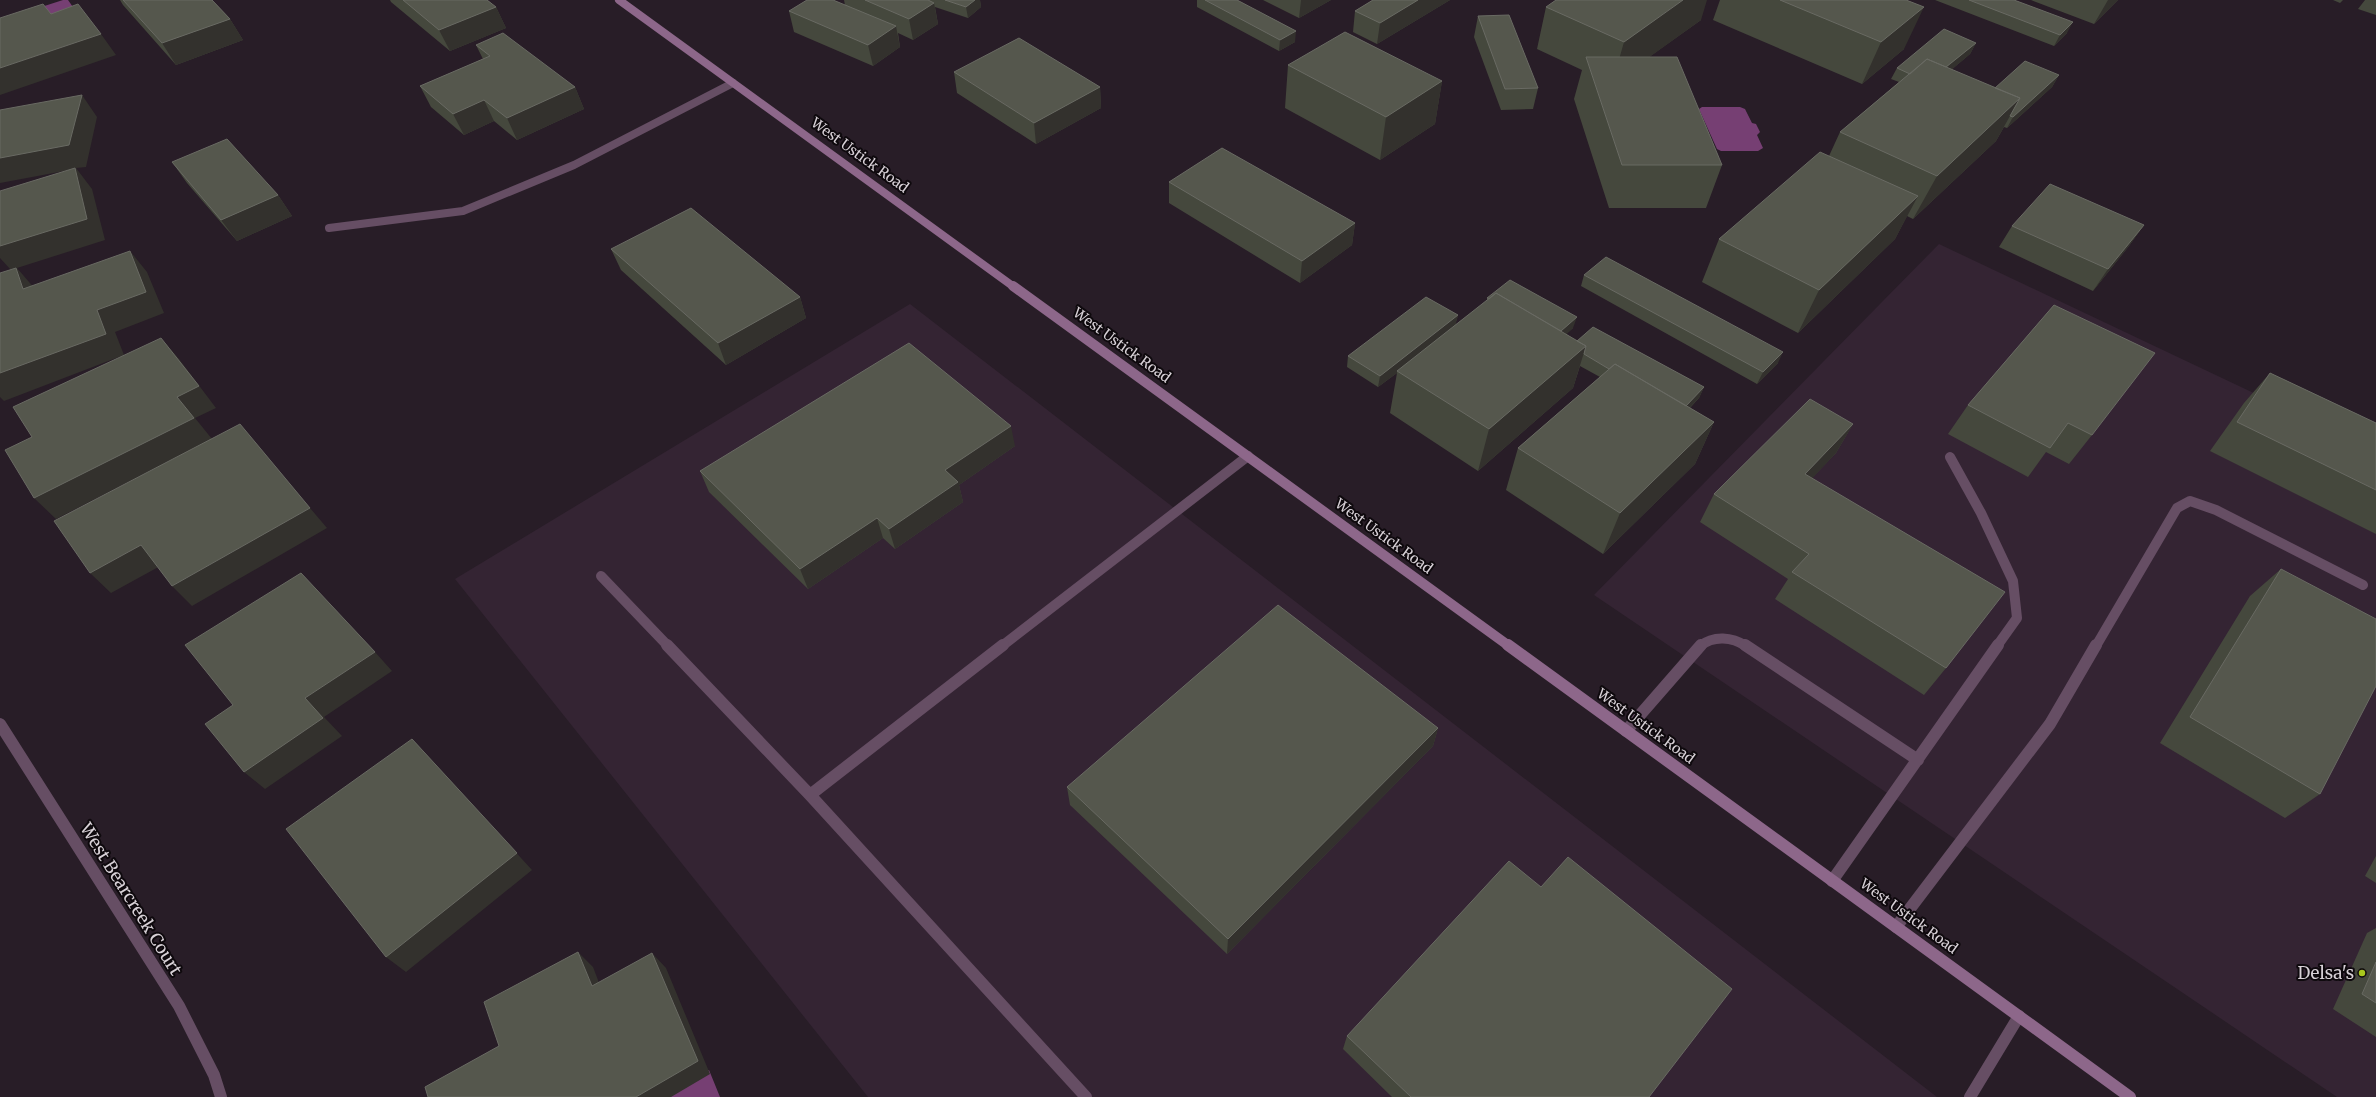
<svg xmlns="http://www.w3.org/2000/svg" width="2376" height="1097" viewBox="0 0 2376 1097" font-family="Merriweather,serif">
<rect width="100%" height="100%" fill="#281d27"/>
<path fill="#342433" d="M1939,244L2376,451V1097H2337L1594,595Z
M910,304L1937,1097H868L455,579Z"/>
<path fill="#763f73" d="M63,0H68L75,10L11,31L4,19Z
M1702,107H1740L1745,109L1752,123L1756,124L1760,132L1757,135L1763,148L1758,151H1721L1717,149L1699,109Z
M709,1070L720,1097H662Z"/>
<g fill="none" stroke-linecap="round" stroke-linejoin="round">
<path stroke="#664e64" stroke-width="8" d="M329,228L463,211L574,165L733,83"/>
<path stroke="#664e64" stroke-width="10" d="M1950,457L1981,513L2013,581L2017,618L1997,646
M601,576L668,646
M1002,646L1248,456
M1700,646C1714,635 1732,637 1746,646
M2096,646L2177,508L2190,501L2216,510L2363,585"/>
<path stroke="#664e64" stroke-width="12" d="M667,645L810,795L1086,1097
M1745,645L1918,760
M1626,731L1701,645
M810,795L1003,645
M1832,881L1998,645
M1896,927L2050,724L2096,645"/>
<path stroke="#664e64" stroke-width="12" d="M0,724L179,1006L214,1075L221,1097
M1970,1097L2019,1016"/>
<path stroke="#8d678a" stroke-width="8" d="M619,0L1014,287"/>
<path stroke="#8d678a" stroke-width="10" d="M1013,286L1509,646"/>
<path stroke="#8d678a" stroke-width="12" d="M1508,645L2130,1097"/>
</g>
<path fill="#45483d" d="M120,0H212L230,19L243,40L176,65L123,5Z
M390,0H487L496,7L506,28L450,51L391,2Z
M844,0H980L981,7L968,18L935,7L938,24L913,40L898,33L900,47L873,66L794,32L789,11L845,5Z
M1197,0H1237L1295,42L1279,51L1197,7Z
M1263,0H1331L1299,18Z
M1373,0H1450L1377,44L1353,32L1355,11Z
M1720,0H1906L1904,49L1862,84L1713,20Z
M1935,0H2014L2067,33L2054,46Z
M2031,0H2118L2094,24Z
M2333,0H2343L2340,3Z
M2365,0H2376V15L2358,9Z
M1546,7L1701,20L1649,57L1722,165L1706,208H1609L1574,99L1582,70L1537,49Z
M1478,16L1538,88L1533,109L1501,110L1474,37Z
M1976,43L1970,54L1951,70L1995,88L2059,75L2052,87L2007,128L2004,127L1996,141L1913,219L1907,216L1895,239L1798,333L1702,282L1719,239L1829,156L1840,132L1899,82L1891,79L1897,68Z
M476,45L575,87L584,109L517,140L494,121L464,135L431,107L420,86L483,59Z
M1288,65L1442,81L1435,124L1380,160L1285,108Z
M954,72L1100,87L1101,108L1036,144L957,93Z
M172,162L278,195L292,216L237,241L187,183Z
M1169,182L1355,223L1352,245L1300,283L1169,203Z
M2144,225L2129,246L2093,291L1999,247L2012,226Z
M611,249L800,297L806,318L726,365L621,270Z
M1584,275L1778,363L1757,384L1581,286Z
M1487,298L1573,328L1566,334L1577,341L1704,387L1699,398L1690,408L1714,422L1695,464L1603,554L1506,490L1518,448L1600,377L1580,366L1573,388L1478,471L1390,413L1397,373L1378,387L1347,367L1348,356L1458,315L1455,325L1487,301Z
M2054,305L2092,435L2069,464L2046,452L2028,477L1948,434L1968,405Z
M2270,373L2376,423V534L2210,451L2244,403Z
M1853,424L1836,453L1812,478L1946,668L1924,695L1775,599L1788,579L1700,522L1714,494Z
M1015,446L959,485L963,502L895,549L883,538L808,589L709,492L700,471Z
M2281,569L2320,794L2285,818L2160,743L2250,596Z
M1438,728L1433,746L1227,954L1070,805L1067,787Z
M2376,856V883L2365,876Z
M2376,928V1037L2333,1009L2367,933Z
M1347,1036L1649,1097H1392L1343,1049Z"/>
<path fill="#33312d" d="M975,0H980L981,7L968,18L966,7Z
M1301,0H1331L1299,18Z
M1418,0H1450L1377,44L1380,23Z
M1683,0H1707L1701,20L1612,84L1624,42Z
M2108,0H2118L2094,24Z
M934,3L938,24L913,40L909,19Z
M496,7L506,28L450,51L439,30Z
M1924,7L1904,49L1862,84L1881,42Z
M230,19L243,40L176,65L162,43Z
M2073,22L2067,33L2054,46L2060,35Z
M896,26L900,47L873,66L868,45Z
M1296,31L1295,42L1279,51L1280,40Z
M101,34L116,55L0,95V68Z
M1976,43L1970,54L1924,93L1929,82Z
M2059,75L2052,87L2007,128L2013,117Z
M1442,81L1435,124L1380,160L1386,117Z
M575,87L584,109L517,140L507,118Z
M1100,87L1101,108L1036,144L1034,123Z
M82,95L97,117L86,167L76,168L92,189L105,240L17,268L35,289H23L11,270L0,258V243L75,169L0,183V158Z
M2020,98L1996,141L1913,219L1937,176Z
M484,100L494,121L464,135L453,114Z
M278,195L292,216L237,241L221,220Z
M1918,196L1895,239L1798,333L1819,290Z
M1355,223L1352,245L1300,283L1302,261Z
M2144,225L2129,246L2093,291L2108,269Z
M130,251L147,272L164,313L115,332L124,355L4,401L0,397V373L97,310Z
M800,297L806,318L726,365L718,343Z
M1458,315L1455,327L1397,371V373L1378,387L1380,376Z
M1577,317L1573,328L1552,348L1555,336Z
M161,338L179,359L216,408L195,418L212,439L56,519L34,498L177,397Z
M1586,346L1573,388L1478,471L1489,429Z
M1783,352L1778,363L1757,384L1763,372Z
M1704,387L1699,398L1677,421L1682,410Z
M1714,422L1695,464L1603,554L1620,513Z
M1853,424L1836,453L1789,503L1805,474Z
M1011,426L1015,446L959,485L963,502L895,549L889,529L945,470Z
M310,508L327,528L192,606L172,586Z
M877,518L883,538L808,589L800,569Z
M141,545L162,565L111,593L90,573Z
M375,652L392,671L324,717L342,736L265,789L244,772L305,698Z
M1438,728L1433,746L1227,954L1228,939Z
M412,739L532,870L406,972L386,957Z
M578,952L593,967L606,1001L592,986Z
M652,953L666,968L710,1074L671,1097H636Z"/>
<path fill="#55574d" stroke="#696a63" d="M123,0H212L230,19L162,43Z
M403,0H487L496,7L439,30Z
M807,0H833L896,26L868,45L789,11Z
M865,0H928L934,3L909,19Z
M945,0H975L966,7Z
M1205,0H1237L1296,31L1280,40Z
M1373,0H1418L1380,23L1355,11Z
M1556,0H1683L1624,42L1546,7Z
M1780,0H1906L1924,7L1881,42Z
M1969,0H2014L2073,22L2060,35Z
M43,4L51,14L78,4L101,34L0,68V18Z
M1509,15L1538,88L1505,89L1478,16Z
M1944,29L1976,43L1946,67L1927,59L1910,74L1897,68Z
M1345,32L1442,81L1386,117L1288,65Z
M503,33L575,87L507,118L484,100L453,114L420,86L490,56L476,45Z
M1019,38L1100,87L1034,123L954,72Z
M1586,57H1677L1722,165H1622Z
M1927,59L2020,98L1937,176L1840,132Z
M2025,61L2059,75L2013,117L2010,116L2020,98L1995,88Z
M82,95L69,145L0,158V110Z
M227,139L278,195L221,220L172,162Z
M1222,148L1355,223L1302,261L1169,182Z
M1820,152L1918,196L1819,290L1719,239Z
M75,168L87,219L0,246V191Z
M2050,184L2144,225L2108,269L2012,226Z
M691,208L800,297L718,343L611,249Z
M130,251L146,292L97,310L106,334L0,373V273L16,268L23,289Z
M1606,257L1783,352L1763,372L1584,275Z
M1510,280L1577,317L1561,331L1496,293L1489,299L1487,298Z
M1496,293L1586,346L1489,429L1397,371Z
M1426,297L1458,315L1380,376L1348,356Z
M2054,305L2155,353L2092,435L2068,423L2050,448L1968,405Z
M1593,327L1704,387L1686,406L1615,364L1609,369L1584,354L1586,346L1577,341Z
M161,338L199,386L177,397L194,418L34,498L5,450L32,437L13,407Z
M909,343L1011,426L945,470L958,482L889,529L877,518L800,569L700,471Z
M1615,364L1714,422L1620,513L1518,448Z
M2270,373L2376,423V490L2237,422Z
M1810,399L1853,424L1805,474L2005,592L1946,668L1792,572L1809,554L1714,494Z
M240,424L310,508L172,586L141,545L90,573L54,521Z
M2281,569L2376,619V686L2320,794L2190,717Z
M301,573L375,652L305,698L323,718L244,772L205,724L233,705L185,645Z
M1278,605L1438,728L1228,939L1067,787Z
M412,739L517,853L386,957L286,829Z
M1568,857L1732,989L1649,1097H1411L1347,1036L1509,861L1541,887Z
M578,952L592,986L652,953L698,1061L636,1097H428L425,1087L499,1046L484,1002Z
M2376,962V1003L2362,994Z"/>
<circle fill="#a8c71d" stroke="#0e090d" stroke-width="1.5" cx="2362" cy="973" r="4"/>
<g text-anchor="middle" stroke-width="4" stroke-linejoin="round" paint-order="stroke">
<g font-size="14" fill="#d8d1d7" stroke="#0e090d">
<text transform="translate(860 155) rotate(36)" y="5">West Ustick Road</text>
<text transform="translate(1122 345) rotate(36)" y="5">West Ustick Road</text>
<text transform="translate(1384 536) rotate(36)" y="5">West Ustick Road</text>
<text transform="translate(1646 726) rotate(36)" y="5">West Ustick Road</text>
<text transform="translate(1909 916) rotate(36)" y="5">West Ustick Road</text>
</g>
<g font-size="17" fill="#d8d1d7" stroke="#0e090d">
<text transform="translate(131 899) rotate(58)" y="6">West Bearcreek Court</text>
</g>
<g font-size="17" fill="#d8d1d7" stroke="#0e090d" text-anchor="end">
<text x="2354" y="979">Delsa's</text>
</g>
</g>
</svg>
